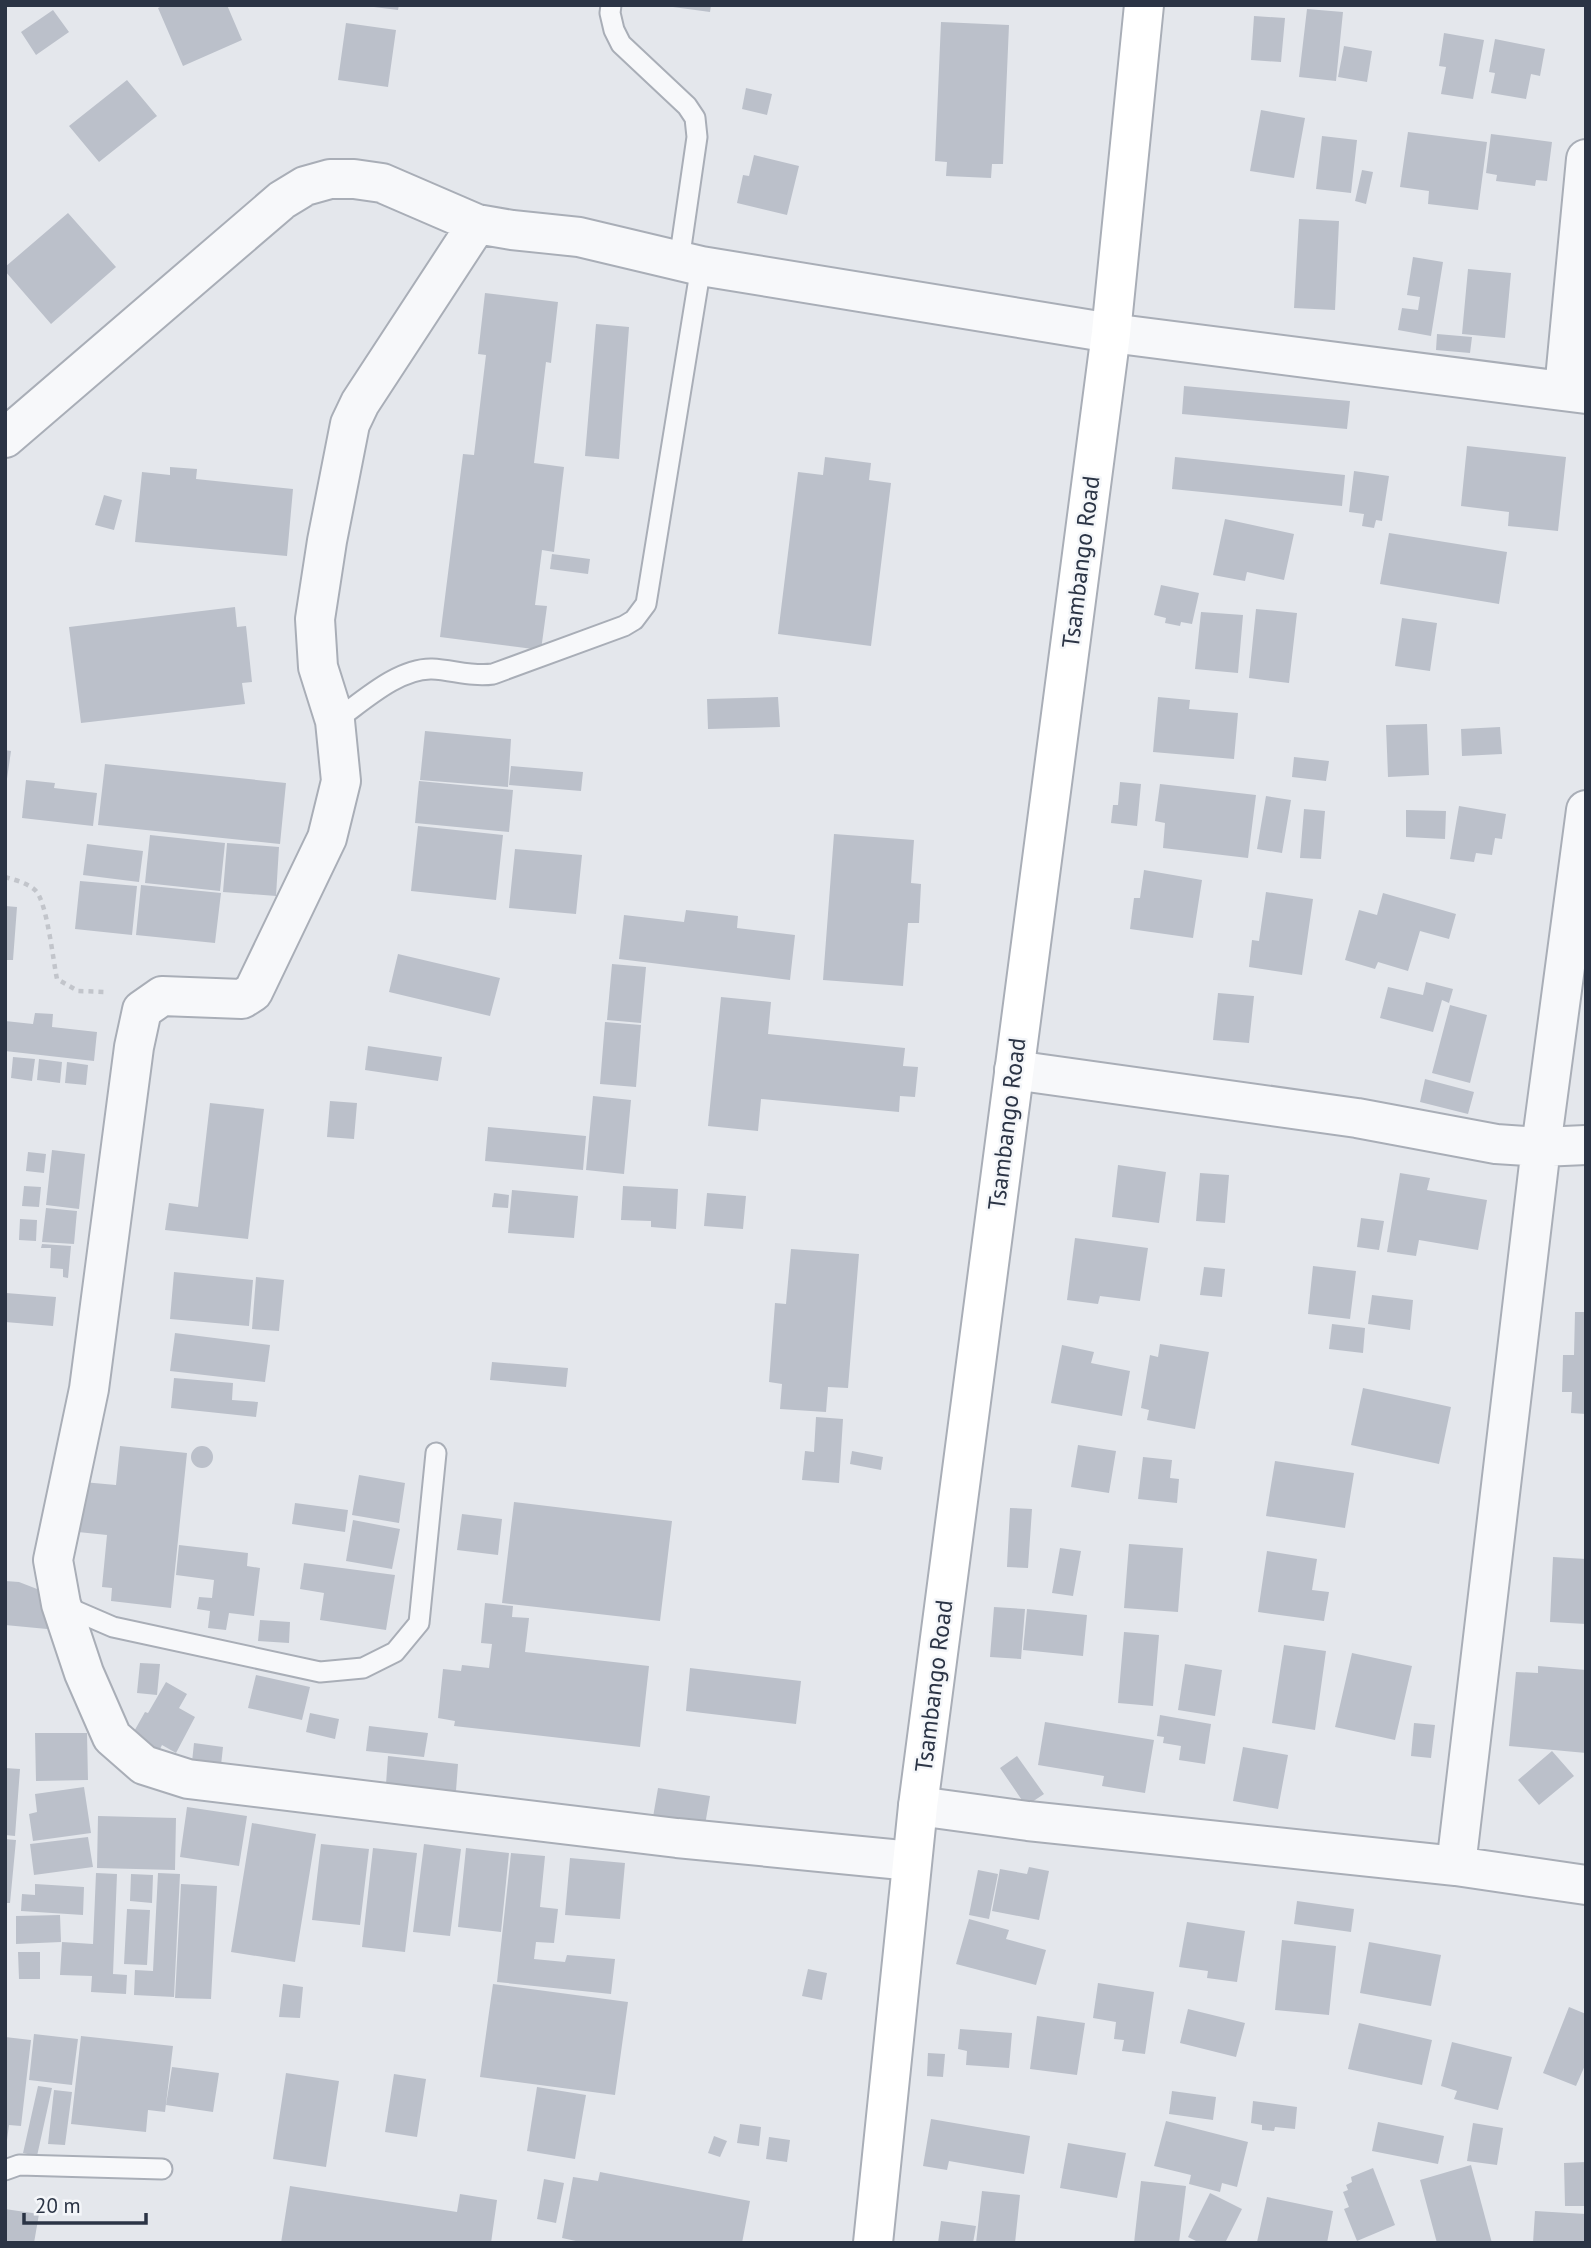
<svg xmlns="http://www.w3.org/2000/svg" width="1591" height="2248" viewBox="0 0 1591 2248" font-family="'PT Sans',sans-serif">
<rect width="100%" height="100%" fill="#e4e7ec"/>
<path fill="#bbc0ca" d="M164,5H227L242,40L183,66L158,8Z
M374,5H399L398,10L374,7Z
M673,5H711L710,12L673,7Z
M1307,9L1343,12L1336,81L1299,77Z
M53,10L69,32L36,55L21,32Z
M1254,16L1285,18L1281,62L1251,60Z
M941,22L1009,25L1003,164H992L991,178L946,176L947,162L935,161Z
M346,23L396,30L388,87L338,80Z
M1444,33L1484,40L1473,99L1441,94L1446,67L1439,66Z
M1495,39L1545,49L1540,76L1531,74L1526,99L1491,93L1495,73L1489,72Z
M1344,46L1372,51L1367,82L1338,77Z
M127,80L157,116L99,162L69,126Z
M746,88L772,94L767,115L742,109Z
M1261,110L1305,118L1294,178L1250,171Z
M1408,132L1487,142L1478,210L1428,204L1429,191L1400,187Z
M1491,134L1552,142L1547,181L1536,180L1535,186L1496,181L1497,175L1486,173Z
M1322,136L1357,140L1351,193L1316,189Z
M754,155L799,166L787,215L737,203L743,175L749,176Z
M1362,170L1373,172L1366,204L1355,201Z
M68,213L116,267L51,324L5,271V267Z
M1299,219L1339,221L1335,310L1294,308Z
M1413,257L1443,262L1431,336L1398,330L1402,308L1418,310L1420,297L1407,295Z
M1468,269L1511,273L1505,338L1462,334Z
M485,293L558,302L551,363L546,362L534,463L564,467L554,552L542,550L535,605L547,606L541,650L440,637L463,454L474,455L486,355L478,354Z
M596,324L629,327L619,459L585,456Z
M1437,334L1472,337L1470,353L1436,350Z
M1184,386L1350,401L1347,429L1182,414Z
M1467,446L1566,457L1558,531L1508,526L1509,512L1461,506Z
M825,457L871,463L869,480L891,483L871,646L778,634L798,472L823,475Z
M1175,457L1345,475L1342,506L1172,489Z
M170,467L197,469L196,479L293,489L287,556L135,542L142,472L170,475Z
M1354,471L1389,476L1382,521L1376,520L1374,528L1362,526L1364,514L1349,512Z
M104,495L122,500L114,530L95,525Z
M1225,519L1294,534L1284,580L1247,572L1245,581L1213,575Z
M1389,533L1507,552L1499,604L1380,584Z
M552,554L590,559L588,574L550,569Z
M1161,585L1199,593L1192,624L1181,622L1180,626L1165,623L1166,618L1154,615Z
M235,607L237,627L246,626L252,682L242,683L245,704L81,723L69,627Z
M1256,609L1297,613L1289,683L1249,678Z
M1201,612L1243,615L1238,673L1195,669Z
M1402,618L1437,623L1430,671L1395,666Z
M778,697L780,727L708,729L707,699Z
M1158,697L1190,700L1189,709L1238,713L1234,759L1153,752Z
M1427,724L1429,775L1388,777L1386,725Z
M1500,727L1502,754L1462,756L1461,729Z
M425,731L511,739L508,787L420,780Z
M5,750L11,751L7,779H5Z
M1294,757L1329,761L1326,781L1292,777Z
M105,764L286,783L280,844L98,825Z
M511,766L583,772L581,791L509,785Z
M26,780L55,783L54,788L97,793L93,826L22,818Z
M419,781L513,790L509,832L415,823Z
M1120,782L1141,784L1137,826L1111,823L1113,805H1118Z
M1160,784L1256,795L1248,858L1163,848L1165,823L1155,821Z
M1266,796L1291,800L1282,853L1257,849Z
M1459,806L1506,814L1502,839L1495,838L1492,855L1476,853L1474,862L1450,859Z
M1304,809L1325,811L1321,859L1300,858Z
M1406,810L1446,811L1445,839L1406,837Z
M418,826L503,835L496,900L411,891Z
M834,834L914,840L911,883L921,884L919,923H908L903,986L823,980Z
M150,835L225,843L220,891L145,883Z
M227,843L279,847L276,896L223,892Z
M87,844L143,851L139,882L83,875Z
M515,849L582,855L576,914L509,908Z
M1144,870L1202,880L1193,938L1130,929L1134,898H1140Z
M80,881L137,886L132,935L75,929Z
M141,885L221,893L215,943L136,935Z
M1266,892L1313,899L1302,975L1249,967L1252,940L1259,941Z
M1383,893L1456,914L1449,939L1420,931L1408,971L1378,962L1375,969L1345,960L1359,910L1377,915Z
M5,906L17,907L13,960H5Z
M686,910L738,916L737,928L795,935L790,980L619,959L624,915L684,922Z
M398,954L500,978L490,1016L389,992Z
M612,964L646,967L641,1023L607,1020Z
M1426,982L1453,989L1449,1003L1442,1000L1433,1032L1380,1018L1388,987L1423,995Z
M1218,993L1254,996L1249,1043L1213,1040Z
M721,997L771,1002L768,1034L905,1048L903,1066L918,1067L915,1097L900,1096L899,1112L761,1099L758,1131L708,1126Z
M1450,1005L1487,1015L1470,1083L1432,1073Z
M35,1013L53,1014L52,1027L97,1032L94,1061L5,1051V1021L33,1024Z
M605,1022L641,1025L636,1087L600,1084Z
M368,1046L442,1057L438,1081L365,1070Z
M13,1057L35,1059L32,1081L11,1078Z
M39,1059L62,1062L60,1083L37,1080Z
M67,1062L88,1065L86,1085L65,1083Z
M1425,1079L1474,1092L1468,1114L1420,1102Z
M593,1096L631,1100L624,1174L586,1170Z
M330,1101L357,1103L354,1139L327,1137Z
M210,1103L264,1109L248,1239L165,1230L169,1203L198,1207Z
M488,1127L586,1136L583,1170L485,1161Z
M52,1150L85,1154L79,1209L46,1205Z
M28,1152L46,1154L44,1173L26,1171Z
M1118,1165L1166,1172L1159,1223L1112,1217Z
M1200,1173L1229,1175L1225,1223L1196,1221Z
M1400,1173L1430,1178L1427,1190L1487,1200L1478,1250L1419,1240L1416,1256L1387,1252Z
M24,1186L41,1187L39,1207L22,1206Z
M623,1186L678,1189L676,1229L651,1227V1221L621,1220Z
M512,1190L578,1196L574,1238L508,1233Z
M494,1193L509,1195L508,1208L492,1207Z
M707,1193L746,1196L743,1229L704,1226Z
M46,1208L77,1211L74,1244L42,1242Z
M1361,1218L1384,1221L1379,1250L1357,1247Z
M20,1219L37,1220L36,1241L19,1240Z
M1075,1238L1148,1248L1140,1301L1100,1296L1098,1304L1067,1300Z
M42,1244L71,1246L68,1278L63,1277V1269L50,1268L51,1248H41Z
M791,1249L859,1254L848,1388L828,1387L826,1412L780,1409L782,1384L769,1382L775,1303L786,1304Z
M1313,1266L1356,1271L1350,1319L1308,1314Z
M1204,1267L1225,1269L1222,1297L1200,1295Z
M174,1272L253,1280L249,1326L170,1319Z
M256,1277L284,1280L279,1331L252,1329Z
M6,1293L56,1297L53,1326L5,1322Z
M1372,1295L1413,1300L1410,1330L1368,1324Z
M1575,1312H1586V1414L1571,1413L1572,1392H1562L1563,1355H1574Z
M1332,1324L1365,1328L1363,1353L1329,1349Z
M175,1333L270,1345L265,1382L170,1371Z
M1160,1344L1209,1352L1195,1429L1147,1420L1149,1410L1141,1408L1150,1355L1158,1357Z
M1062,1345L1094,1352L1091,1363L1130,1371L1122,1416L1051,1403Z
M492,1362L568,1368L566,1387L490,1380Z
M174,1378L233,1383L232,1400L258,1402L256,1417L171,1408Z
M1363,1388L1451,1407L1439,1464L1351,1445Z
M816,1417L843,1419L839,1483L802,1480L805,1451L814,1452Z
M1078,1445L1116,1451L1109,1493L1071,1487Z
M120,1446L187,1453L171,1608L111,1601L112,1588L102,1587L107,1535L78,1532L83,1482L116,1485Z
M191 1457a11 11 0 1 1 22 0a11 11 0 1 1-22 0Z
M852,1451L883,1457L881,1470L850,1464Z
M1143,1457L1172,1460L1170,1478L1179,1479L1177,1503L1138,1499Z
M1275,1461L1354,1473L1345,1528L1266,1516Z
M359,1475L405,1483L399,1523L352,1515Z
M514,1502L672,1521L660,1621L502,1603Z
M295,1503L348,1510L345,1532L292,1524Z
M1010,1508L1032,1509L1028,1568L1007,1567Z
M462,1514L502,1519L498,1555L457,1550Z
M353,1520L400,1529L392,1569L346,1561Z
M1129,1544L1183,1548L1178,1612L1124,1608Z
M179,1545L248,1553L247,1566L260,1568L254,1616L229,1613L226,1630L208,1628L210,1611L197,1609L199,1597L212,1598L214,1580L176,1575Z
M1060,1548L1081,1551L1073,1596L1052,1593Z
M1267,1551L1317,1559L1312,1590L1329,1592L1324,1621L1258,1612Z
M1553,1557L1586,1559V1624L1550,1622Z
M304,1563L395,1575L386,1630L320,1620L324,1593L300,1589Z
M5,1581L19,1582L50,1594L47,1629L5,1625Z
M485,1603L513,1606L512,1617L529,1618L525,1652L649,1666L640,1747L454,1726L455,1721L438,1718L443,1669L461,1671L462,1665L489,1668L492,1644L481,1643Z
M994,1607L1025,1609L1021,1659L990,1657Z
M1027,1609L1087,1615L1083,1656L1023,1650Z
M260,1620L290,1622L289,1643L258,1641Z
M1124,1632L1159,1635L1153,1706L1118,1703Z
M1284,1645L1326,1651L1315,1730L1272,1723Z
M1352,1653L1412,1666L1395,1740L1335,1727Z
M140,1663L160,1664L157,1695L137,1693Z
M1185,1664L1222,1670L1215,1716L1178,1710Z
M1538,1666L1586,1670V1753L1509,1746L1516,1672L1538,1673Z
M690,1668L801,1681L796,1724L686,1711Z
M256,1675L310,1687L302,1720L248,1708Z
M166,1682L187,1694L179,1708L195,1717L176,1753L162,1745L159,1751L132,1735L145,1712L148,1713Z
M310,1713L339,1719L335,1739L306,1732Z
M1160,1715L1211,1724L1205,1764L1179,1760L1181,1746L1163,1743L1164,1737L1157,1736Z
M1045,1722L1154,1740L1145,1793L1102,1786L1104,1776L1038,1765Z
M1414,1723L1435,1725L1431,1758L1411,1756Z
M369,1726L428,1733L424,1757L366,1751Z
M35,1733H87L88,1780L36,1781Z
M194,1743L223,1747L221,1765L192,1762Z
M1243,1747L1288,1755L1278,1809L1233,1801Z
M1552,1751L1574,1776L1539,1805L1518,1780Z
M388,1756L458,1764L456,1791L386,1784Z
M1017,1756L1044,1794L1026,1806L1000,1768Z
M5,1768L20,1769L15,1836L5,1835Z
M84,1787L91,1833L33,1841L29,1814L37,1812L35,1794Z
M658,1788L710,1796L705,1825L653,1817Z
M187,1807L247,1816L239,1866L180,1857Z
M98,1816L176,1818L175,1870L97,1868Z
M252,1823L316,1834L295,1962L231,1952Z
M88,1837L93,1867L34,1875L30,1844Z
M5,1839L16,1840L10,1903H5Z
M321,1844L369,1849L360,1925L312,1920Z
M424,1844L461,1849L450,1936L413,1932Z
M373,1848L417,1853L405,1952L362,1947Z
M466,1848L509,1853L501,1932L458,1927Z
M511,1853L545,1856L540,1907L558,1909L554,1943L536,1942L534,1959L565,1962L567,1955L615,1959L611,1994L497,1982Z
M570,1858L625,1863L620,1919L565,1915Z
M1029,1867L1049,1871L1039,1920L992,1911L1000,1869L1027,1874Z
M978,1870L998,1874L989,1919L969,1915Z
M96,1873L117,1874L113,1974L127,1975L126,1994L91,1992L92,1976L60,1975L62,1942L93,1944Z
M158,1873L180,1874L174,1997L134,1995L135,1970L153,1971Z
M131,1874L153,1875L152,1903L130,1901Z
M35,1884L84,1887L83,1915L21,1911L22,1894L35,1895Z
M181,1884L217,1886L211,1999L175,1998Z
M1297,1901L1354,1909L1351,1932L1294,1924Z
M127,1909L150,1910L147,1965L124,1964Z
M60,1915L61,1942L16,1944V1916Z
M969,1919L1009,1930L1006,1939L1046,1950L1036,1985L956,1964Z
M1187,1922L1245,1931L1237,1982L1207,1978L1208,1971L1179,1967Z
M1282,1940L1336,1946L1329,2015L1275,2010Z
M1369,1942L1441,1955L1431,2006L1360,1993Z
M18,1952H40V1979H19Z
M808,1969L827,1973L822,2000L802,1996Z
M1098,1983L1154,1992L1145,2054L1122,2051L1124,2040L1114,2039L1116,2022L1093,2018Z
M283,1984L303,1987L300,2018L279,2017Z
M493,1984L628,2002L615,2095L480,2077Z
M1569,2007L1586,2014V2063L1576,2086L1543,2073Z
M1188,2009L1245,2023L1236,2057L1180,2043Z
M1037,2016L1085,2023L1077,2075L1030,2069Z
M1359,2023L1432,2040L1422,2085L1348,2069Z
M960,2029L1012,2033L1009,2068L966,2065L967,2051L958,2049Z
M34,2034L78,2039L72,2085L29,2080Z
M81,2036L173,2046L165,2112L148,2110L146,2132L71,2124Z
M5,2037L31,2040L21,2126L9,2125L7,2140H5Z
M1452,2042L1512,2057L1498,2110L1454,2099L1457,2091L1441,2086Z
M928,2053L945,2054L943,2077L927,2076Z
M172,2067L219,2073L213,2112L166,2105Z
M286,2073L339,2081L326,2167L273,2159Z
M394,2074L426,2079L417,2137L385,2132Z
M38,2086L52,2088L37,2156L23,2153Z
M537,2087L586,2095L575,2159L527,2151Z
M54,2090L72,2092L65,2145L48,2144Z
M1172,2091L1216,2097L1213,2120L1169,2114Z
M1253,2101L1297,2107L1295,2129L1275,2127L1274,2131L1262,2130V2125L1251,2123Z
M931,2119L1030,2136L1024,2174L949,2161L947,2170L923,2166Z
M1166,2121L1248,2142L1237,2187L1222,2183L1220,2192L1189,2184L1191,2175L1154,2166Z
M1378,2122L1444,2136L1438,2164L1372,2151Z
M1473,2123L1503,2128L1497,2165L1467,2161Z
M740,2124L761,2127L759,2146L737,2143Z
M714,2136L727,2141L720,2157L708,2153Z
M769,2137L790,2140L787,2162L766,2159Z
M1068,2143L1126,2153L1117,2198L1060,2188Z
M1586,2162V2206H1565L1564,2163Z
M1471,2165L1492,2243H1437L1420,2180Z
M1373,2168L1395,2225L1357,2241L1344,2209L1349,2207L1343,2192L1348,2190L1346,2185L1352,2182L1351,2177Z
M600,2172L750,2201L742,2243H585L562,2238L573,2177L598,2181Z
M544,2179L564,2183L556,2223L537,2219Z
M1141,2181L1186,2186L1179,2243H1134Z
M290,2186L457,2212L460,2194L497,2200L491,2243H281Z
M982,2191L1020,2195L1015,2243H976Z
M1210,2193L1242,2209L1225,2243H1200L1188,2237Z
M1267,2197L1333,2211L1327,2243L1257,2242Z
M5,2209L39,2214L34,2243H5Z
M1535,2211L1586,2214V2243H1533Z
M941,2221L976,2226L973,2243H938Z"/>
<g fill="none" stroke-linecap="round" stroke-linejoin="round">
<g stroke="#a9aeb7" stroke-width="23">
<path id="lane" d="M611,5L610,13L614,30L621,44L687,106L695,118L697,137L679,261
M335,721C362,702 398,668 432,669C453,670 472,677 493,674L624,626L634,620L646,604L701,266
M62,1605L113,1627L320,1672L363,1668L395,1652L419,1623L436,1453
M5,2170L19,2165L162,2169"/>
</g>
<g stroke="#a9aeb7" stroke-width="42">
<path id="street" d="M477,224L360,403L350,424L327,541L315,619L318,667L335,721L341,781L327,838L253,992L242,999L162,996L142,1010L134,1047L89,1389L53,1560L61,1604L84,1673L112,1737L144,1765L188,1779L677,1838L912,1861
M1564,390L1586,159
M5,438L282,200L305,186L330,179H354L382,183L477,224L512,230L579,237L701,266L1111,333L1586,394
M1014,1070L1357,1118L1496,1144L1541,1147L1586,1145
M918,1806L1028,1821L1456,1866L1586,1885
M1456,1866L1541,1147L1586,810"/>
</g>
<g stroke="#a9aeb7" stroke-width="42">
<path id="secondary" d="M873,2243L918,1806L1111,333L1144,5"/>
</g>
<path stroke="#c2c5cb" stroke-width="4.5" stroke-dasharray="5 5" stroke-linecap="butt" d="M5,877C15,880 28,883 36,891C47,903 53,960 57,979L78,991L106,992"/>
<use href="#lane" stroke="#f7f8fa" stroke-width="19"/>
<use href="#street" stroke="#f7f8fa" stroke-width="38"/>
<use href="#secondary" stroke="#fff" stroke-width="38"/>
</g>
<g text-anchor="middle" stroke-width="5" stroke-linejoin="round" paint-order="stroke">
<g font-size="24" fill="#2b3445" stroke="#f4f6f9">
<text transform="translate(1081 562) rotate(-83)" y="8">Tsambango Road</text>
<text transform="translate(1007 1124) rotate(-83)" y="8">Tsambango Road</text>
<text transform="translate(934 1686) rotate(-83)" y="8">Tsambango Road</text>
</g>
</g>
<rect width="1591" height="2248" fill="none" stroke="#2b3445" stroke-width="14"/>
<path d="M24 2213v10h122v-10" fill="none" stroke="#2b3445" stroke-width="3.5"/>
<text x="35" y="2213" font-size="21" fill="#2b3445" stroke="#f4f6f9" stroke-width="5" paint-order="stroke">20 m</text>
</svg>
